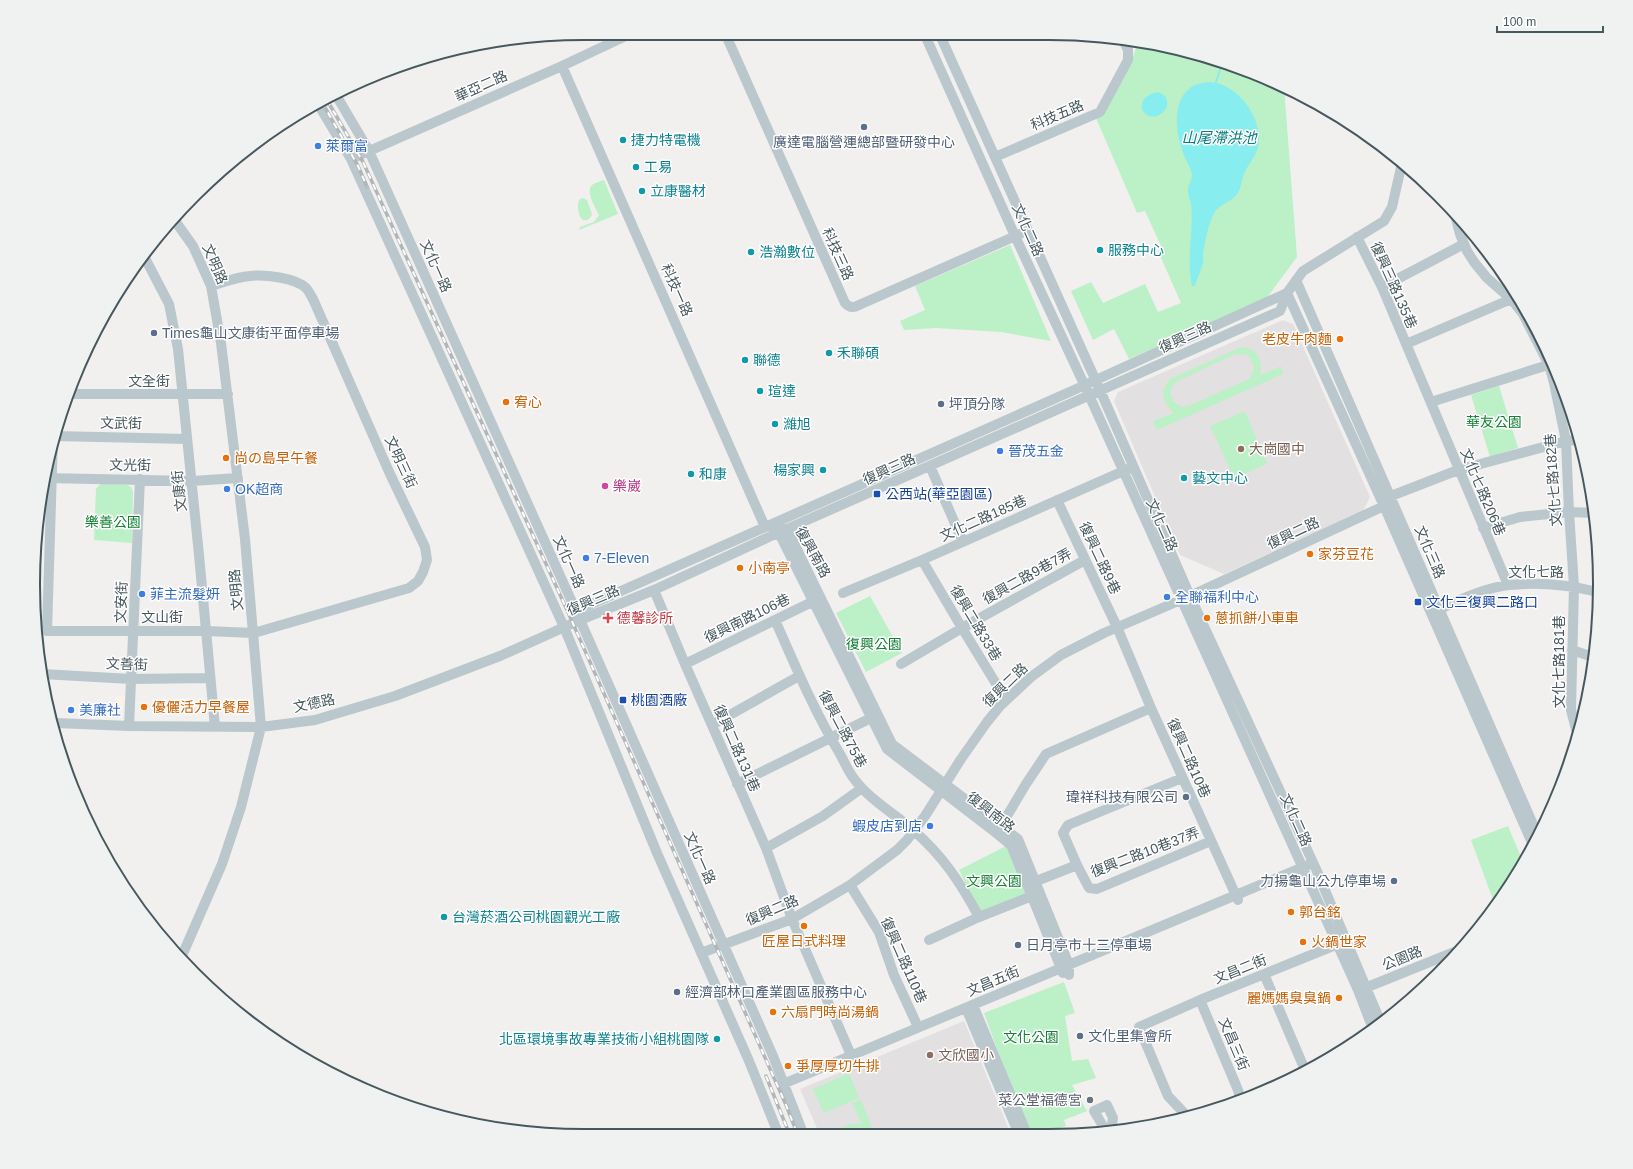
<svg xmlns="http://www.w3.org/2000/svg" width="1633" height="1169" viewBox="0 0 1633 1169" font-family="Helvetica,'Noto Sans TC','Noto Sans JP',sans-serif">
<rect width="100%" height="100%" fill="#f2efef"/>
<path fill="#fcf2e8" d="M115,696L124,697L122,711H115Z"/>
<path fill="#e3e0e2" d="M1283,320L1293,324L1370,497L1363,511L1224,574L1180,555L1114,401L1118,392Z
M964,1021L1010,1132L819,1133L800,1089Z"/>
<path fill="#bcf0c6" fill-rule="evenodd" d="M1138,42L1156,44L1259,75L1284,87L1297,257L1266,299L1129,359L1114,329L1093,340L1071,291L1091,282L1103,303L1145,284L1158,312L1181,303L1158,251L1162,248L1145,211L1137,213L1096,118L1131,63Z
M604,180L618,214L579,230L580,227L594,222L599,215C596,209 585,191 592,185C595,183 600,181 604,180Z
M583,198L587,200L592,214C590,219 588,221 583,220C578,216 576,204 580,199Z
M1010,245L1051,341L1001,332L936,328L904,330L900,321L925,310L915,286Z
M1241,347C1256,347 1264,360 1260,375L1281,366L1283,374L1157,430L1153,421L1174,413C1162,402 1159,392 1170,379ZM1235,354L1246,355C1255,361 1256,371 1249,379L1188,406L1181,407L1173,401L1170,391L1176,382Z
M1499,386L1518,448L1490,457L1471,395Z
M1245,411L1267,464L1234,478L1210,426Z
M101,483L127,485L131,487L133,492L132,543L94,540L96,489Z
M870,596L902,653L866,672L836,613Z
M1508,826L1523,862L1495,905L1471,840Z
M1008,845L1027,895L980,913L959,870Z
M1064,982L1075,1013L1065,1016L1072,1061L1088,1059L1096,1078L1072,1085L1087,1111L1064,1120L1066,1126L1046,1132H1030L1014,1096L984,1013Z
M849,1073L859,1098L824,1113L813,1089Z
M861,1100L874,1133H838C844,1124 852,1122 862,1124L852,1103Z"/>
<path fill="#88edee" d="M1209,82C1238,83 1264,119 1258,147C1255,159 1246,166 1243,177C1241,183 1241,189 1237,194C1232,202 1219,204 1214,213C1208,225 1205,241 1203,254C1203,258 1204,262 1202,266C1200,273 1197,278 1195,286H1192C1186,257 1194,231 1191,204C1190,200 1188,196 1188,192C1187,187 1192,181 1192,175C1191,167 1186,162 1184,155C1176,136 1171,104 1189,89C1194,84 1202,83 1209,82Z
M1158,92C1166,95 1168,99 1167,107C1161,117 1150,121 1142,110C1140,99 1148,94 1158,92Z"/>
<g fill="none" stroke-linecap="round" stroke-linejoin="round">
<path stroke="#88edee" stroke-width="2" d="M1215,85L1222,64"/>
<path stroke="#bac7cc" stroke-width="10" d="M725,33L845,303C850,308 853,308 859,305L1020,234
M924,33L1015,236L1089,395L1358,990L1373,1029
M939,33L1100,390L1190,596L1316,869L1381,1023
M562,66L765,527
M336,95L369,151L580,620L773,1056L803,1133
M318,104L351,159L564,627L657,853L749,1061L778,1133
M995,157L1100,112L1128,60V50L1123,40
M351,159L562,66L632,33
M1454,211L1460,234L1467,251L1474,262L1487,278L1511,299L1523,314L1549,365L1554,383L1566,441L1569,512L1574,586L1571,710L1578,737
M173,218L193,246L211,286L221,343L245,539L261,727L241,807L222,864L181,958
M1357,237L1382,287L1508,585
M145,258L169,304L178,349L199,555L215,727
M1296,280L1538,836
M1382,287L1464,244
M1287,293L1384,506L1533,845
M1406,344L1516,297
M70,394H228
M1431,402L1551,364
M54,436L187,439
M53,438L47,631H206L254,633L409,588L418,581L423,572L427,560L425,547L390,474L313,299C311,296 309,291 306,288C296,278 264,274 250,276C237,277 224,282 211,286
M930,466L963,542
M45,478L192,481L238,478
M1057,500L1117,627L1151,708L1238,900
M1483,528L1520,517L1569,512L1595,513
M781,529H787L892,744L1018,839L1069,965V975
M774,531L779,533L887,749L995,832L1011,845L1063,973
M922,560L962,628L1006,700
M654,590L685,664L766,848L792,919L851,1055
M843,593L922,560L1128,469
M1434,612C1454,602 1487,587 1509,585C1539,582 1569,585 1598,592
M573,615L576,611L1074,390L1287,293
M775,620C795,665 814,711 840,754C845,763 849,773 855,780C870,800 895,814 913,830C943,856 960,882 979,917
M1572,650L1593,657
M685,664L818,599
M901,664L962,628L1085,560
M42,674L131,679L210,678
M56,723L129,726L261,727L315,720L395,696L500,656L580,620L654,590L771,536L1280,311L1287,293L1303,271L1384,221L1392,207L1402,163
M712,725L799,676
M129,726L140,479
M737,784L871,718
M1001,826L1026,784L1046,754L1151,708
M766,848L823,816L862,788
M1077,865L1063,833L1068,825L1182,778
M1034,882L1077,865L1089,888L1097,889L1211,841
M850,885L879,932L894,975L918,1027
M929,940L979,917L1037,894
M701,953L792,919L850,885L897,850L907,840L925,816L961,759L987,722L1000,706L1031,677L1061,655L1104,633L1190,596L1384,506L1391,496L1458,470L1566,441L1578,440
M1264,974L1305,1070
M1360,990L1457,951
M1200,1000L1238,1090L1240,1099
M973,1005L1026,1132
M966,1008L1018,1132
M783,1084L1308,865
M1185,1114L1168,1096L1139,1027L1200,1000L1343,942
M1106,1131L1094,1111L1107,1105L1113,1118L1111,1131"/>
<g stroke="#b1b6b9" stroke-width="3.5">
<path id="rail" d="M327,100L363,162L567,610L786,1105L797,1133
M322,102L358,166L367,187
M766,1076L789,1133"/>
</g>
<use href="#rail" stroke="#fff" stroke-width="2" stroke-dasharray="6" stroke-linecap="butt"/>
</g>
<g fill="#5c6f8a" stroke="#fff" stroke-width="1.5">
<circle cx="864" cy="127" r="4"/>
<circle cx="154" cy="333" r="4"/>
<circle cx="941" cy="404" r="4"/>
<circle cx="1186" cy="797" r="4"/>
<circle cx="1394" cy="881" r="4"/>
<circle cx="1018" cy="945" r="4"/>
<circle cx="677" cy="992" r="4"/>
<circle cx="1080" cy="1036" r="4"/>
</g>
<g fill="#0f9aa8" stroke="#fff" stroke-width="1.5">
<circle cx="623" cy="140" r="4"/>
<circle cx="636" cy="167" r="4"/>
<circle cx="642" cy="191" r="4"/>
<circle cx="1100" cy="250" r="4"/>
<circle cx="751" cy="252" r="4"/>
<circle cx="829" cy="353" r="4"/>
<circle cx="745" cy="360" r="4"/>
<circle cx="760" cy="391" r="4"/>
<circle cx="775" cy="424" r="4"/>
<circle cx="823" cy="470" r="4"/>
<circle cx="691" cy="474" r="4"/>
<circle cx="1184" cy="478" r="4"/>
<circle cx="444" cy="917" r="4"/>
<circle cx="717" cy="1039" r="4"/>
</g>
<g fill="#3f7fe0" stroke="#fff" stroke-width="1.5">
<circle cx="318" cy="146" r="4"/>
<circle cx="1000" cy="451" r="4"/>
<circle cx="227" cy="489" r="4"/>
<circle cx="586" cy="558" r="4"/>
<circle cx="142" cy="594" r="4"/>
<circle cx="1167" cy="597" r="4"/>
<circle cx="71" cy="710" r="4"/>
<circle cx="930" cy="826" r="4"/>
</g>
<g fill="#e8710a" stroke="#fff" stroke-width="1.5">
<circle cx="1340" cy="339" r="4"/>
<circle cx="506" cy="402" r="4"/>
<circle cx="226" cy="458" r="4"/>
<circle cx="1310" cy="554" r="4"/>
<circle cx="740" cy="568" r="4"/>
<circle cx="1207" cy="618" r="4"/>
<circle cx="144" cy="707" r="4"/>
<circle cx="1291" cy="912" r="4"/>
<circle cx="804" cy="926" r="4"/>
<circle cx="1303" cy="942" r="4"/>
<circle cx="1339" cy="998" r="4"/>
<circle cx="773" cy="1012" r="4"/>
<circle cx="788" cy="1066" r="4"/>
</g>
<g fill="#8d6e63" stroke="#fff" stroke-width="1.5">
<circle cx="1241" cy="449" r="4"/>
<circle cx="930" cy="1055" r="4"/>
</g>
<circle fill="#d1479c" stroke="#fff" stroke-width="1.5" cx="605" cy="486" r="4"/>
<g fill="#1a4fb4" stroke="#fff" stroke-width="1.5">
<rect x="873" y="490" width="8" height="8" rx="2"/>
<rect x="1414" y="598" width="8" height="8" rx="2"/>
<rect x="619" y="696" width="8" height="8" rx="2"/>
</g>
<path fill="#e0444e" stroke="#fff" stroke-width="1.5" d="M606 612h4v4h4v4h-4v4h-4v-4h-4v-4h4z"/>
<circle fill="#6b7280" stroke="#fff" stroke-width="1.5" cx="1090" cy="1100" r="4"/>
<g text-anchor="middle" stroke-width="3" stroke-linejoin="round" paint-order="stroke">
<g font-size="14" fill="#46575d" stroke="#fff">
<text transform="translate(481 86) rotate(-24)" y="5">華亞二路</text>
<text transform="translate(1057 115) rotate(-23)" y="5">科技五路</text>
<text transform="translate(1028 230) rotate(66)" y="5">文化二路</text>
<text transform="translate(838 254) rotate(66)" y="5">科技三路</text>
<text transform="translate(215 264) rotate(67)" y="5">文明路</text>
<text transform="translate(436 266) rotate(66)" y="5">文化一路</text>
<text transform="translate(1394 285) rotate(66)" y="5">復興三路135巷</text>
<text transform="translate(677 290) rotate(66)" y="5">科技一路</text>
<text transform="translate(1185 337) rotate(-24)" y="5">復興三路</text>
<text x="149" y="386">文全街</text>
<text transform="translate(121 423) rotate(1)" y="5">文武街</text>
<text transform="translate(401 462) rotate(65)" y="5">文明三街</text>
<text transform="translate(130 465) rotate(1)" y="5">文光街</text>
<text transform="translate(889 469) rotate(-24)" y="5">復興三路</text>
<text transform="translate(1553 480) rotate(-94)" y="5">文化七路182巷</text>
<text transform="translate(179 491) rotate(-96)" y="5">文康街</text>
<text transform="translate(1483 492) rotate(67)" y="5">文化七路206巷</text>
<text transform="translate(983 518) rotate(-24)" y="5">文化二路185巷</text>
<text transform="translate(1162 525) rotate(66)" y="5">文化二路</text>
<text transform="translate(1293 533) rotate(-25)" y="5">復興二路</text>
<text transform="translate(813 552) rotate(61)" y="5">復興南路</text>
<text transform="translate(1430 552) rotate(67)" y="5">文化三路</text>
<text transform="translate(1100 558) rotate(65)" y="5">復興二路9巷</text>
<text transform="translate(569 562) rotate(66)" y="5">文化一路</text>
<text x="1536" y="577">文化七路</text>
<text transform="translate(1027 576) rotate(-29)" y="5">復興二路9巷7弄</text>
<text transform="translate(236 590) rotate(-95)" y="5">文明路</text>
<text transform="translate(593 600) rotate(-23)" y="5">復興三路</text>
<text transform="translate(121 602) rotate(-88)" y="5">文安街</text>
<text x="162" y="622">文山街</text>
<text transform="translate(747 618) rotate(-26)" y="5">復興南路106巷</text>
<text transform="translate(976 623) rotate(59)" y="5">復興二路33巷</text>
<text transform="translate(1559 662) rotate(-90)" y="5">文化七路181巷</text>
<text transform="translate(127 664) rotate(2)" y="5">文善街</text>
<text transform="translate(1005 685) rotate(-44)" y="5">復興二路</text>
<text transform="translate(314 703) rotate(-12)" y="5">文德路</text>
<text transform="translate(843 729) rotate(62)" y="5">復興二路75巷</text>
<text transform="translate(737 748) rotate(66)" y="5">復興二路131巷</text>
<text transform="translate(1189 758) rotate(66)" y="5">復興二路10巷</text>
<text transform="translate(991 812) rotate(38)" y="5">復興南路</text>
<text transform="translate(1296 820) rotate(66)" y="5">文化二路</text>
<text transform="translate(1145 852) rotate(-21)" y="5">復興二路10巷37弄</text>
<text transform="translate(700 858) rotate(66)" y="5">文化一路</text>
<text transform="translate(772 910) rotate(-23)" y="5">復興二路</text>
<text transform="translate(1402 958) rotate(-22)" y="5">公園路</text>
<text transform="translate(904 960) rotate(66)" y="5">復興二路110巷</text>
<text transform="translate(1240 969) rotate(-22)" y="5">文昌二街</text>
<text transform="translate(993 981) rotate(-23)" y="5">文昌五街</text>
<text transform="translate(1234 1044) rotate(67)" y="5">文昌三街</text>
</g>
<g font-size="14" fill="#0d838f" stroke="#fff" text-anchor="start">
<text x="631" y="145">捷力特電機</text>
<text x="644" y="172">工易</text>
<text x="650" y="196">立康醫材</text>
<text x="1108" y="255">服務中心</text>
<text x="759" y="257">浩瀚數位</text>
<text x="837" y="358">禾聯碩</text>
<text x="753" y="365">聯德</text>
<text x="768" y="396">瑄達</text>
<text x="783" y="429">濰旭</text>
<text x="815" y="475" text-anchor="end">楊家興</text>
<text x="699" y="479">和康</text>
<text x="1192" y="483">藝文中心</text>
<text x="452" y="922">台灣菸酒公司桃園觀光工廠</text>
<text x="709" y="1044" text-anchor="end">北區環境事故專業技術小組桃園隊</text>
</g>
<g font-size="14" fill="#4e5e75" stroke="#fff" text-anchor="start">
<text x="864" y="147" text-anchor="middle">廣達電腦營運總部暨研發中心</text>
<text x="162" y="338">Times龜山文康街平面停車場</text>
<text x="949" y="409">坪頂分隊</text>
<text x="1178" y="802" text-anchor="end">瑋祥科技有限公司</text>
<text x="1386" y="886" text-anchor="end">力揚龜山公九停車場</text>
<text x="1026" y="950">日月亭市十三停車場</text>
<text x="685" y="997">經濟部林口產業園區服務中心</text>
<text x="1088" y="1041">文化里集會所</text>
</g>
<g font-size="14" fill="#366cbe" stroke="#fff" text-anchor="start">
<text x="326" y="151">萊爾富</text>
<text x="1008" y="456">晉茂五金</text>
<text x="235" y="494">OK超商</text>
<text x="594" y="563">7-Eleven</text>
<text x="150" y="599">菲主流髮妍</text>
<text x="1175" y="602">全聯福利中心</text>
<text x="79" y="715">美廉社</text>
<text x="922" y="831" text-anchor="end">蝦皮店到店</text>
</g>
<g font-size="14" fill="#c56008" stroke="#fff" text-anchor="start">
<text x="1332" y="344" text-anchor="end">老皮牛肉麵</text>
<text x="514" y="407">宥心</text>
<text x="234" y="463">尚の島早午餐</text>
<text x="1318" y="559">家芬豆花</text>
<text x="748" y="573">小南亭</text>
<text x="1215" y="623">蔥抓餅小車車</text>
<text x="152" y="712">優儷活力早餐屋</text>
<text x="1299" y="917">郭台銘</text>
<text x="804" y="946" text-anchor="middle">匠屋日式料理</text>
<text x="1311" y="947">火鍋世家</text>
<text x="1331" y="1003" text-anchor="end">麗媽媽臭臭鍋</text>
<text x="781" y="1017">六扇門時尚湯鍋</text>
<text x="796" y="1071">爭厚厚切牛排</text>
</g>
<g font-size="14" fill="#148135" stroke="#fff">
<text x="1494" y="427">華友公園</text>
<text x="113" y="527">樂善公園</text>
<text x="874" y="649">復興公園</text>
<text x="994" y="886">文興公園</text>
<text x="1031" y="1042">文化公園</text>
</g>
<g font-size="14" fill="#785e54" stroke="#fff" text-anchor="start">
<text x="1249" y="454">大崗國中</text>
<text x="938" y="1060">文欣國小</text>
</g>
<g font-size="14" fill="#b23c85" stroke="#fff" text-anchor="start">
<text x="613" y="491">樂崴</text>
</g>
<g font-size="14" fill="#164399" stroke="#fff" text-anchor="start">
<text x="885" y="499">公西站(華亞園區)</text>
<text x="1426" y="607">文化三復興二路口</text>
<text x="631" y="705">桃園酒廠</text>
</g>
<g font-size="14" fill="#be3a42" stroke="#fff" text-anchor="start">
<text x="617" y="623">德馨診所</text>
</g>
<g font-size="14" fill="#5b616d" stroke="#fff" text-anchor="end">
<text x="1082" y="1105">菜公堂福德宮</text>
</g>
<g font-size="15" font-style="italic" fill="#0b7e7f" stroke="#fff">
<text x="1219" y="143">山尾滯洪池</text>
</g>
</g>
<path d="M0 0H1633V1169H0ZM584 40H1049A544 544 0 0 1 1593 584V585A544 544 0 0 1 1049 1129H584A544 544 0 0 1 40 585V584A544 544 0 0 1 584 40Z" fill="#f0f2f2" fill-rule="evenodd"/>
<path fill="none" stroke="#46575d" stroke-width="2" d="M584 40H1049A544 544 0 0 1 1593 584V585A544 544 0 0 1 1049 1129H584A544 544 0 0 1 40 585V584A544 544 0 0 1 584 40Z"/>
<path d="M1497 26v6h106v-6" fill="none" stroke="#46575d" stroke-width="2"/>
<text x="1503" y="26" font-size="12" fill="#46575d" stroke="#ffffff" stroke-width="3" paint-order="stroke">100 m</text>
</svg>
